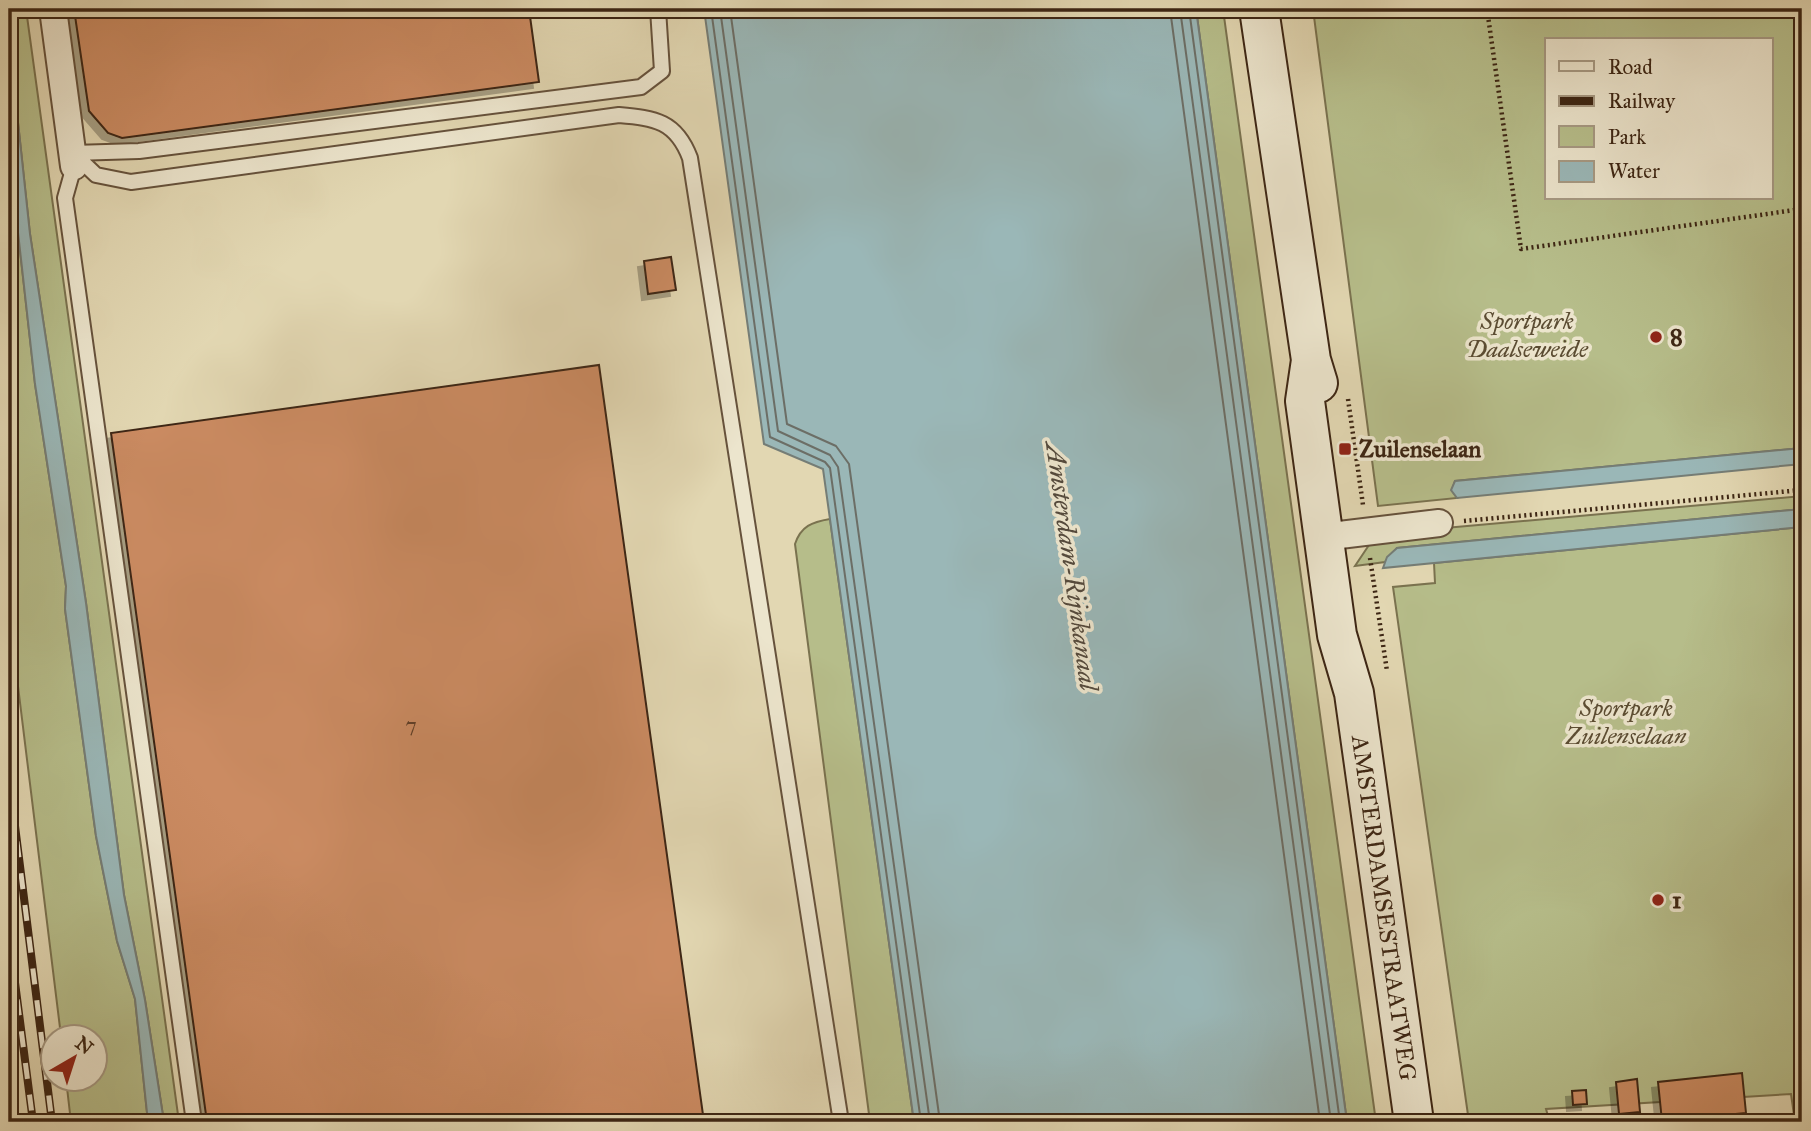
<svg xmlns="http://www.w3.org/2000/svg" width="1811" height="1131" viewBox="0 0 1811 1131" font-family="'IM FELL Great Primer',serif">
<defs>
<filter id="shadow"><feDropShadow dx="-6" dy="6" stdDeviation="0" flood-color="#0004"/></filter>
</defs>
<rect width="100%" height="100%" fill="#e2d7b2"/>
<filter id="stains"><feTurbulence type="fractalNoise" baseFrequency=".00286" numOctaves="4"/><feColorMatrix values="0 0 0 0 .2 0 0 0 0 .09 0 0 0 0 .02 0 0 0 .5 -.17"/></filter>
<radialGradient id="worn" r=".72"><stop offset=".6" stop-color="#630" stop-opacity="0"/><stop offset="1" stop-color="#630" stop-opacity=".3"/></radialGradient>
<path fill="#b6bd8a" stroke="#7a724f" stroke-width="2" fill-rule="evenodd" d="M9,9H26L179,1122H164L145,1000L124,895L86,603L30,234L13,76L9,67Z
M1196,9H1223L1376,1122H1347Z
M1313,9H1802V448L1455,481L1452,490L1457,498L1378,506ZM1547,40H1771V198H1547Z
M9,152L35,384L66,586L65,609L96,836L117,941L135,999L148,1122H71L66,1079L94,1078V1036H61L9,613Z
M1802,496V509L1397,548L1385,562L1355,566L1369,545L1400,532Z
M830,519L914,1122H870L795,544C801,526 812,522 830,519Z
M1802,527V1122H1795L1791,1094L1546,1109L1548,1116L1538,1122H1469L1393,587L1435,583L1434,563Z"/>
<path fill="#9ab7b7" stroke="#757d76" stroke-width="2" d="M704,9H1196L1347,1122H914L823,469L764,444Z
M9,67L13,76L30,234L86,603L124,895L145,1000L164,1122H148L135,999L117,941L96,836L65,609L66,586L35,384L9,152Z
M1802,448V464L1457,498L1451,490L1455,481Z
M1802,509V527L1383,568L1387,557L1397,548Z"/>
<g fill="none" stroke-linecap="round" stroke-linejoin="round">
<path stroke="#6c6e66" stroke-width="2" d="M711,9L770,437L825,462L830,468L921,1122
M720,9L778,431L830,455L838,467L930,1122
M730,9L787,424L836,446L849,464L940,1122
M1170,9L1320,1122
M1180,9L1331,1122
M1189,9L1340,1122
M9,104L15,167L9,170"/>
</g>
<path fill="#cb8b62" stroke="#3d2614" stroke-width="2" filter="url(#shadow)" d="M74,9H529L539,82L122,138L108,133L89,111Z
M671,257L676,290L648,294L644,261Z
M599,365L704,1122H207L111,433Z
M1742,1073L1746,1113L1662,1121L1658,1082Z
M1637,1079L1640,1112L1619,1114L1616,1082Z
M1586,1090L1587,1104L1573,1105L1572,1091Z"/>
<g fill="none" stroke-linecap="round" stroke-linejoin="round">
<g stroke="#66523c" stroke-width="18">
<path id="service" d="M73,153L139,151L641,87L662,71L658,9
M74,154L96,175L131,182L619,115C655,118 676,121 690,158L841,1122
M74,166L65,198L194,1122"/>
</g>
<g stroke="#66523c" stroke-width="30">
<path id="minor" d="M53,9L74,166
M1323,537L1439,523"/>
</g>
<g stroke="#3d2614" stroke-width="42">
<path id="secondary" d="M1259,9L1311,360L1318,383
M1311,360L1305,401L1337,635L1354,693L1414,1122"/>
</g>
<path stroke="#3d2614" stroke-width="4.5" stroke-dasharray="2 3.5" stroke-linecap="butt" d="M1487,9L1521,249L1802,209
M1348,399L1363,505
M1464,521L1802,490
M1370,558L1387,671"/>
<use href="#service" stroke="#ece5cd" stroke-width="14"/>
<use href="#minor" stroke="#ece5cd" stroke-width="26"/>
<use href="#secondary" stroke="#ece5cd" stroke-width="38"/>
<g stroke="#3d2614" stroke-width="8">
<path id="rail" d="M9,778L52,1122
M9,936L33,1122"/>
</g>
<use href="#rail" stroke="#ece5cd" stroke-width="5" stroke-dasharray="16" stroke-linecap="butt"/>
</g>
<g fill="#8f2418" stroke="#ece5cd" stroke-width="2.5">
<circle cx="1656" cy="337" r="7"/>
<rect x="1338" y="442" width="14" height="14" rx="3.5"/>
<circle cx="1658" cy="900" r="7"/>
</g>
<g text-anchor="middle" stroke-width="7" stroke-linejoin="round" paint-order="stroke">
<g font-size="21" fill="#603f28">
<text x="411" y="732">7</text>
</g>
<g font-size="24" font-style="italic" fill="#5b4c32" stroke="#ece5cd">
<text x="1527" y="329">Sportpark<tspan x="1527" dy="28">Daalseweide</tspan></text>
<text x="1626" y="716">Sportpark<tspan x="1626" dy="28">Zuilenselaan</tspan></text>
</g>
<g font-size="24" font-weight="bold" fill="#3d2614" stroke="#ece5cd" text-anchor="start">
<text x="1670" y="345">8</text>
<text x="1359" y="457">Zuilenselaan</text>
<text x="1672" y="908">1</text>
</g>
<g font-size="24" fill="#3d2614" stroke="#ece5cd">
<text transform="translate(1384 908) rotate(82)" y="8">AMSTERDAMSESTRAATWEG</text>
</g>
<g font-size="26" font-style="italic" fill="#544a3d" stroke="#ece5cd">
<text transform="translate(1072 566) rotate(82)" y="9">Amsterdam-Rijnkanaal</text>
</g>
</g>
<rect width="1811" height="1131" fill="none" stroke="#e2d7b2" stroke-width="35"/>
<rect x="10" y="10" width="1790" height="1110" fill="none" stroke="#3d2614" stroke-width="3.5"/>
<rect x="18" y="18" width="1776" height="1096" fill="none" stroke="#3d2614" stroke-width="2"/>
<rect x="1545" y="38" width="228" height="161" fill="#ece5cd" stroke="#a69983" stroke-width="2"/>
<rect x="1559" y="61" width="35" height="10" fill="#ece5cd" stroke="#a69983" stroke-width="2"/>
<text x="1608" y="74" font-size="21" fill="#3d2614">Road</text>
<rect x="1559" y="96" width="35" height="10" fill="#3d2614" stroke="#a69983" stroke-width="2"/>
<text x="1608" y="108" font-size="21" fill="#3d2614">Railway</text>
<rect x="1559" y="126" width="35" height="21" fill="#b6bd8a" stroke="#a69983" stroke-width="2"/>
<text x="1608" y="144" font-size="21" fill="#3d2614">Park</text>
<rect x="1559" y="161" width="35" height="21" fill="#9ab7b7" stroke="#a69983" stroke-width="2"/>
<text x="1608" y="178" font-size="21" fill="#3d2614">Water</text>
<g transform="translate(74 1058) rotate(39)"><circle r="33" fill="#ece5cd" stroke="#a69983" stroke-width="2"/>
<path d="M0-5L12 26L0 18L-12 26Z" fill="#8f2418"/>
<text y="-10" font-size="19" font-weight="bold" text-anchor="middle" fill="#3d2614">N</text>
</g>
<rect width="100%" height="100%" filter="url(#stains)"/>
<rect width="100%" height="100%" fill="url(#worn)"/>
</svg>
